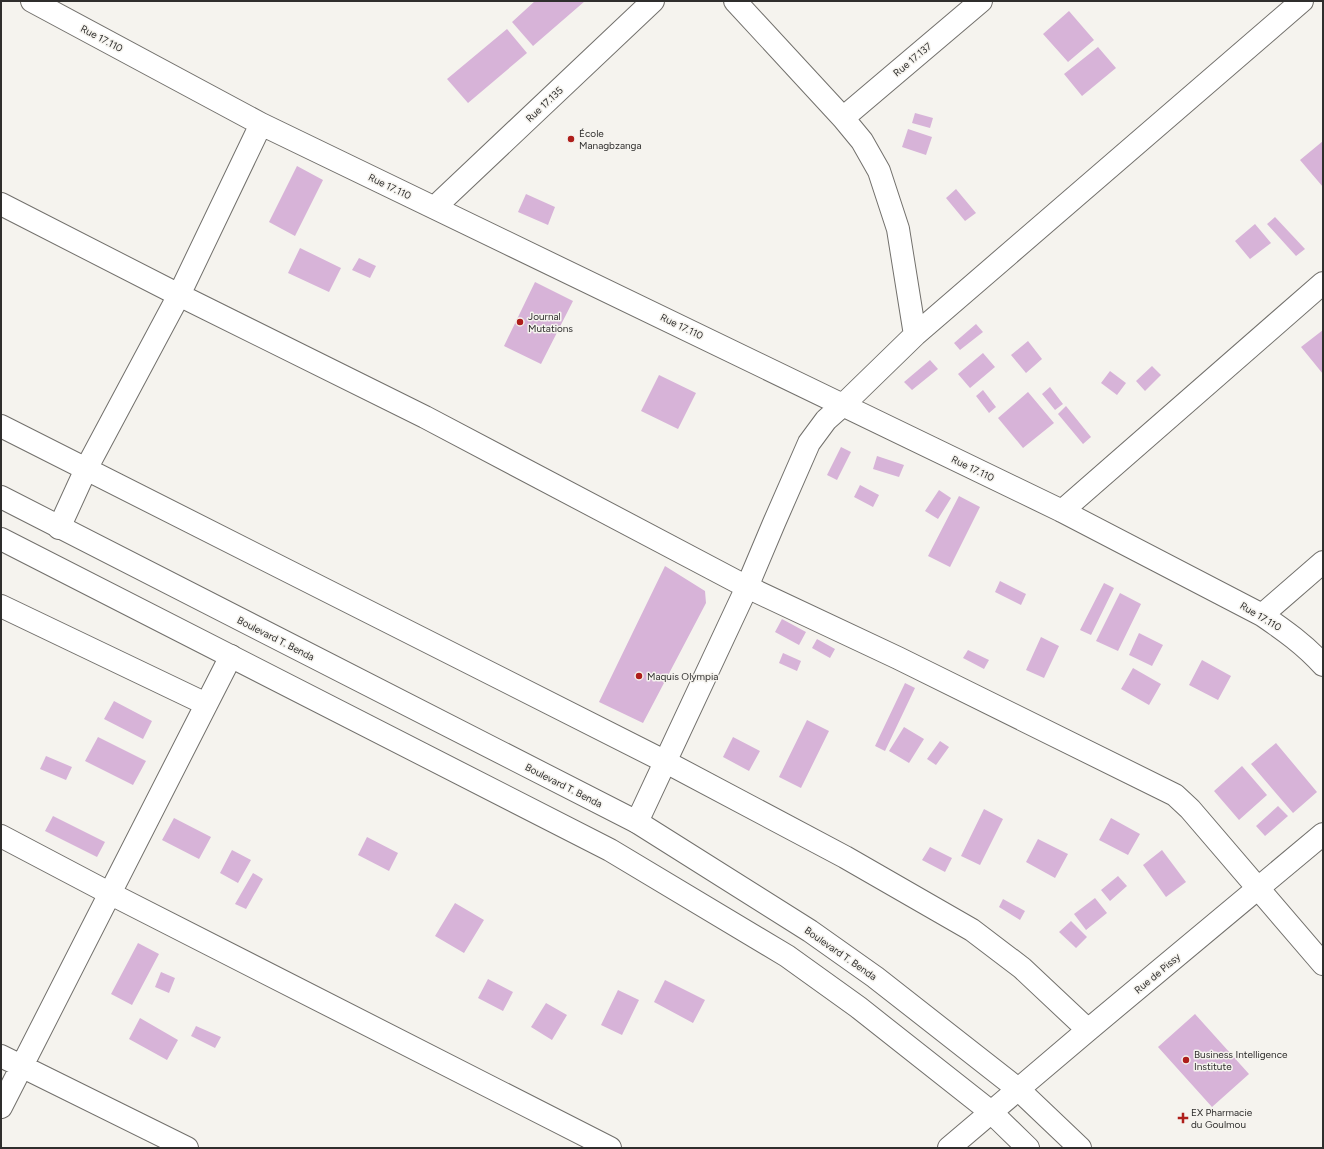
<svg xmlns="http://www.w3.org/2000/svg" width="1324" height="1149" viewBox="0 0 1324 1149" font-family="Figtree,sans-serif">
<rect width="100%" height="100%" fill="#f5f3ee"/>
<path fill="#d7b3d8" d="M535,1H585L533,46L512,22Z
M1069,11L1094,40L1068,62L1043,34Z
M507,29L527,53L468,103L447,79Z
M1098,47L1116,68L1082,96L1064,74Z
M915,113L933,118L930,128L912,123Z
M908,129L932,137L926,155L902,147Z
M1323,141V187L1300,160Z
M297,166L323,180L295,236L269,222Z
M956,189L976,213L965,221L946,198Z
M526,194L555,207L548,225L518,212Z
M1275,217L1305,249L1296,256L1267,224Z
M1255,224L1271,243L1250,259L1235,241Z
M300,248L341,268L329,292L288,273Z
M359,258L376,266L370,278L352,270Z
M535,282L573,301L541,364L504,346Z
M976,324L983,332L960,350L954,343Z
M1323,330V374L1301,347Z
M1028,341L1042,359L1026,373L1011,355Z
M983,353L995,367L970,388L958,374Z
M930,360L938,369L912,390L904,382Z
M1152,366L1161,375L1145,391L1136,381Z
M1110,371L1126,383L1117,395L1101,383Z
M659,375L696,393L678,429L641,411Z
M1050,387L1063,404L1055,410L1042,394Z
M983,390L996,407L989,413L976,396Z
M1028,392L1054,423L1023,448L998,418Z
M1066,406L1091,437L1083,444L1058,414Z
M841,447L851,452L837,480L827,475Z
M877,456L904,465L899,477L873,469Z
M860,485L879,495L873,507L854,497Z
M939,490L951,498L938,519L925,511Z
M959,496L980,507L950,567L928,556Z
M665,566L705,591L706,603L643,723L599,702Z
M1000,581L1026,594L1021,605L995,592Z
M1104,583L1114,588L1091,635L1080,630Z
M1120,593L1141,604L1118,651L1096,641Z
M782,619L806,632L799,645L775,632Z
M1139,633L1163,645L1152,666L1129,655Z
M1041,637L1059,646L1044,678L1026,670Z
M817,639L835,649L830,658L812,648Z
M968,650L989,660L984,669L963,658Z
M783,653L801,661L797,671L779,663Z
M1202,660L1231,676L1218,700L1189,685Z
M1133,668L1161,684L1149,705L1121,689Z
M905,683L915,688L885,751L875,746Z
M114,701L152,721L143,739L104,719Z
M807,720L829,731L801,788L779,777Z
M904,727L924,739L909,763L889,751Z
M98,737L146,761L133,785L85,761Z
M733,737L760,751L749,771L723,757Z
M940,741L949,747L936,765L927,759Z
M1276,743L1317,792L1293,813L1251,764Z
M46,756L72,767L66,780L40,769Z
M1242,766L1267,795L1239,820L1214,791Z
M1278,806L1288,816L1265,836L1256,826Z
M984,809L1003,819L980,865L961,856Z
M53,816L105,842L97,857L45,831Z
M174,818L211,837L199,859L162,840Z
M1111,818L1140,834L1128,855L1099,840Z
M367,837L398,853L389,871L358,855Z
M1038,839L1068,854L1055,878L1026,862Z
M930,847L952,858L945,872L922,860Z
M232,850L251,860L238,883L220,873Z
M1162,850L1186,882L1166,897L1143,865Z
M253,873L263,879L246,909L235,904Z
M1118,876L1127,886L1110,901L1101,890Z
M1095,898L1107,913L1086,930L1074,914Z
M1003,899L1025,911L1020,920L999,907Z
M455,903L484,920L464,953L435,936Z
M1071,921L1087,937L1076,948L1059,932Z
M138,943L159,954L132,1005L111,994Z
M161,972L175,978L169,993L155,987Z
M488,979L513,992L503,1011L478,998Z
M665,980L705,1000L693,1023L654,1002Z
M618,990L639,1000L622,1035L601,1025Z
M546,1003L567,1015L552,1040L531,1027Z
M1195,1014L1249,1074L1212,1107L1158,1047Z
M140,1018L178,1040L167,1060L129,1039Z
M196,1026L221,1037L215,1048L191,1036Z"/>
<g fill="none" stroke-linecap="round" stroke-linejoin="round">
<g stroke="#72706c" stroke-width="24">
<path id="minor" d="M32,1L261,124L1062,511L1262,615C1284,630 1305,645 1323,665
M735,1L843,118L862,141L879,171L898,229L915,335
M843,118L981,1
M1,204L179,295L425,417L747,587L898,658L1175,795L1190,809L1323,964
M435,207L653,1
M1,426L666,762L845,857L972,930L1022,968L1088,1030
M1062,511L1323,283
M59,528L86,469L179,295L261,124
M1,606L206,704
M1262,615L1323,562
M637,822L747,587L774,523L809,443L826,420L844,404L915,335L1302,1
M1,836L111,894L610,1148
M1,1056L187,1148
M1,1107L231,656
M949,1148L1088,1030L1323,834"/>
</g>
<g stroke="#72706c" stroke-width="24">
<path id="highway" d="M1,497L637,822L810,931L875,977L1018,1089L1080,1148
M1,539L610,850L787,956L858,1007L991,1112L1028,1148"/>
</g>
<use href="#minor" stroke="#fff" stroke-width="22"/>
<use href="#highway" stroke="#fff" stroke-width="22"/>
</g>
<g fill="#ae1e1b" stroke="#f5f3ee" stroke-width="1.5">
<circle cx="571" cy="139" r="4"/>
<circle cx="520" cy="322" r="4"/>
<circle cx="639" cy="676" r="4"/>
<circle cx="1186" cy="1060" r="4"/>
<path d="M1181 1112h4v4h4v4h-4v4h-4v-4h-4v-4h4z"/>
</g>
<g text-anchor="middle" stroke-width="3" stroke-linejoin="round" paint-order="stroke">
<g font-size="10" fill="#2f2e2d" stroke="#f5f3ee">
<text transform="translate(102 38) rotate(28)" y="4">Rue 17.110</text>
<text transform="translate(912 59) rotate(-40)" y="4">Rue 17.137</text>
<text transform="translate(544 104) rotate(-43)" y="4">Rue 17.135</text>
<text transform="translate(390 186) rotate(26)" y="4">Rue 17.110</text>
<text transform="translate(682 326) rotate(26)" y="4">Rue 17.110</text>
<text transform="translate(973 468) rotate(26)" y="4">Rue 17.110</text>
<text transform="translate(1261 616) rotate(31)" y="4">Rue 17.110</text>
<text transform="translate(276 638) rotate(27)" y="4">Boulevard T. Benda</text>
<text transform="translate(564 785) rotate(27)" y="4">Boulevard T. Benda</text>
<text transform="translate(841 953) rotate(35)" y="4">Boulevard T. Benda</text>
<text transform="translate(1157 973) rotate(-40)" y="4">Rue de Pissy</text>
</g>
<g font-size="10" fill="#2f2e2d" stroke="#f5f3ee" text-anchor="start">
<text x="579" y="137">École<tspan x="579" dy="12">Managbzanga</tspan></text>
<text x="528" y="320">Journal<tspan x="528" dy="12">Mutations</tspan></text>
<text x="647" y="680">Maquis Olympia</text>
<text x="1194" y="1058">Business Intelligence<tspan x="1194" dy="12">Institute</tspan></text>
<text x="1191" y="1116">EX Pharmacie<tspan x="1191" dy="12">du Goulmou</tspan></text>
</g>
</g>
<rect width="1324" height="1149" fill="none" stroke="#2f2e2d" stroke-width="4"/>
</svg>
